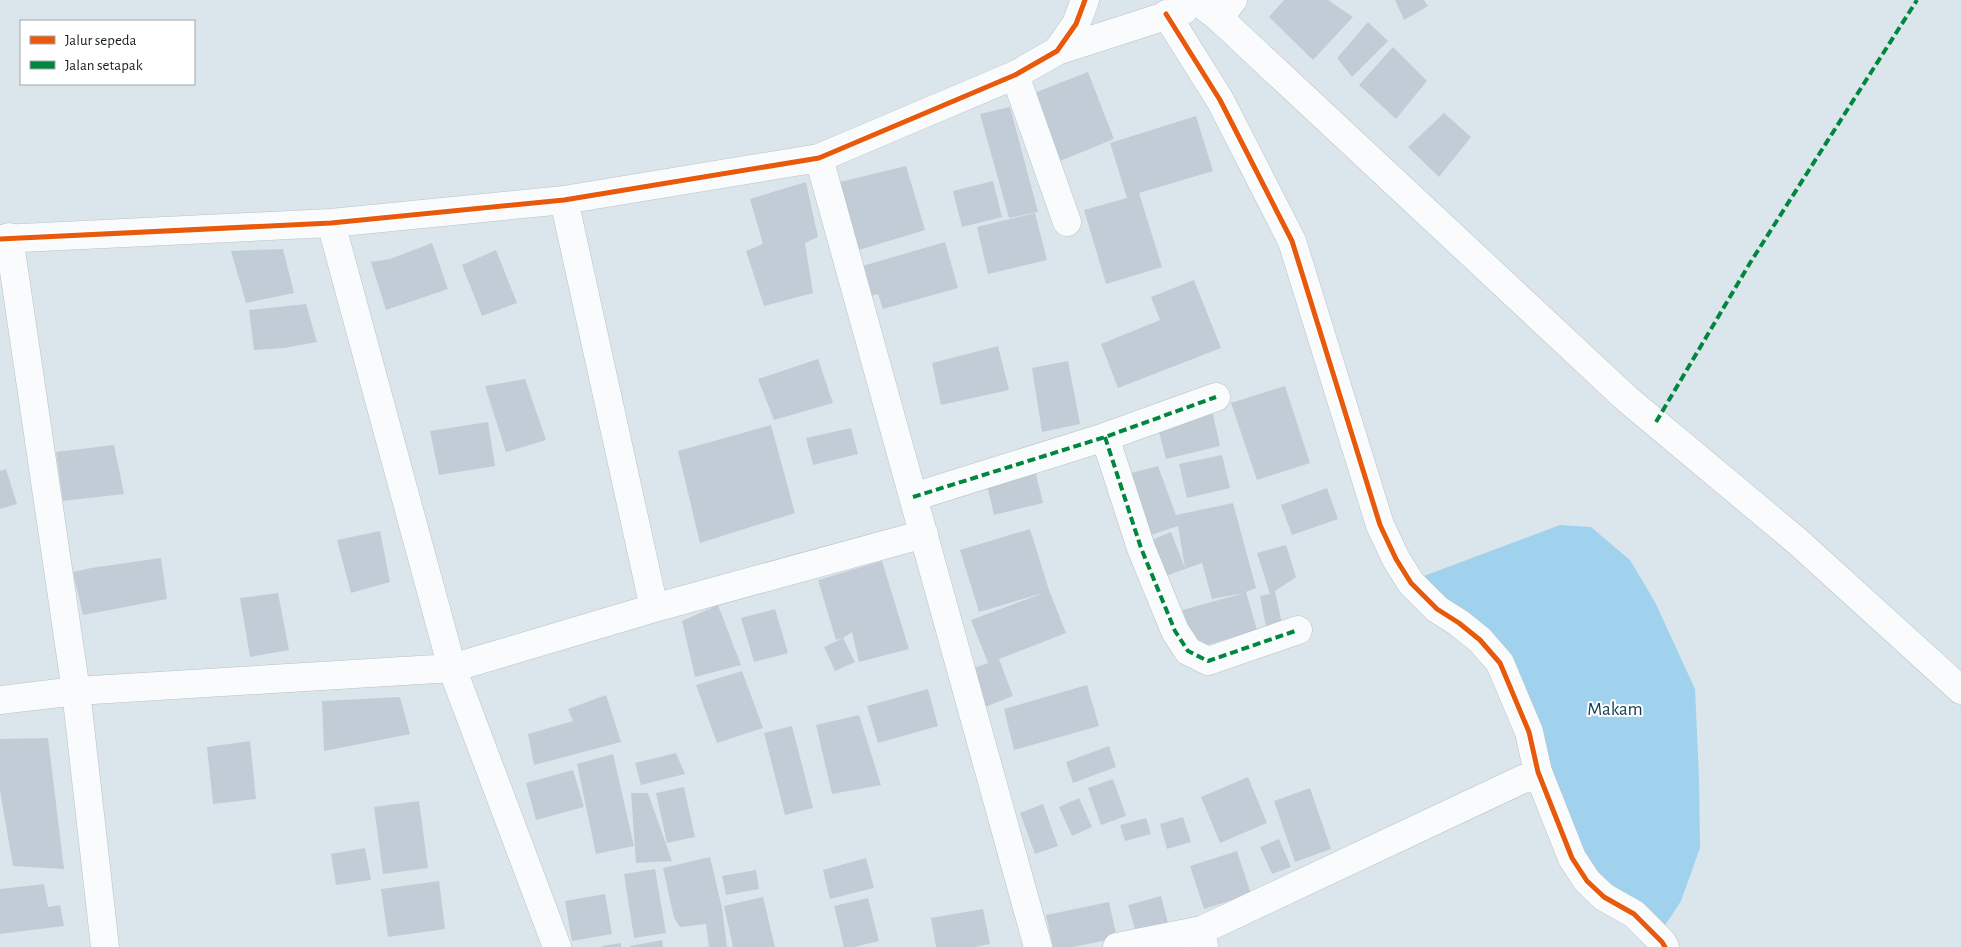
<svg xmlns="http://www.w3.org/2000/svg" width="1961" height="947" viewBox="0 0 1961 947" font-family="'Alegreya Sans',sans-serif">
<rect width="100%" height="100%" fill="#dbe6ec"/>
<path fill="#a1d2ed" d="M1560,525L1591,527L1630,560L1655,602L1695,689L1699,777L1700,848L1681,901L1664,927L1612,889L1587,859L1566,815L1540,740L1421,577Z"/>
<path fill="#c2ccd6" d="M1284,0H1328L1353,17L1313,60L1269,17Z
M1395,0H1424L1428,6L1404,20Z
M1368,22L1388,41L1352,77L1337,58Z
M1393,47L1427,81L1396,119L1359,85Z
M1088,72L1114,139L1060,161L1034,93Z
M1010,107L1038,212L1009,218L980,114Z
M1444,113L1471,137L1439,177L1408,147Z
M1196,116L1213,171L1139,193L1162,267L1106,284L1084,210L1127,198L1110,143Z
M906,166L925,230L859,250L840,182Z
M993,181L1002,217L962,227L953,191Z
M806,182L818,237L805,243L813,293L764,306L746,251L763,244L750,199Z
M1035,213L1047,260L988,274L977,227Z
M945,242L958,288L883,309L878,294L867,297L859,267Z
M432,243L448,289L386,310L371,262L390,259Z
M283,249L294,293L246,303L231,251Z
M496,250L517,303L482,316L462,265Z
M1194,280L1221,348L1118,388L1101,344L1160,320L1151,297Z
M306,304L317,342L284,348L254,350L249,310Z
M998,346L1009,390L941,405L932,363Z
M818,359L833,403L774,420L758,379Z
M1068,361L1080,424L1042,432L1032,368Z
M525,379L546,440L506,452L485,386Z
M1285,386L1310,463L1257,480L1231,403Z
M1212,410L1220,446L1166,459L1157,424Z
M488,422L495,466L439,475L430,431Z
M771,425L795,513L700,543L678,451Z
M851,428L858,454L813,465L806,438Z
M114,445L124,494L63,501L56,452Z
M1222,455L1230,488L1187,498L1179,464Z
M1034,466L1043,503L994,515L985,477Z
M1158,466L1176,515L1233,503L1256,588L1246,592L1257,630L1190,650L1179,611L1244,593L1212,599L1202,563L1160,578L1145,543L1171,532L1185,568L1178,526L1151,535L1131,473Z
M6,469L17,504L0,509V471Z
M1327,488L1338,519L1292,535L1281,505Z
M1030,529L1049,590L1066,633L999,659L1013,696L985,707L971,669L988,663L971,620L1043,593L979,612L960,550Z
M380,531L390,582L351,593L337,540Z
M1286,545L1296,577L1275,591L1282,624L1266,627L1260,596L1270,594L1257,553Z
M161,558L167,599L83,615L73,572L91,568Z
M882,561L909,649L859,662L852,632L843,638L836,640L818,580Z
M278,593L289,650L250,657L240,598Z
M718,605L741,665L695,677L682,621Z
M775,609L788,653L754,662L741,618Z
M843,638L855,662L835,671L824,647Z
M742,671L763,728L717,743L696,685Z
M1087,685L1099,726L1014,750L1004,709Z
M928,689L938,726L878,743L867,706Z
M606,695L621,742L534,765L528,734L573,721L568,709Z
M400,697L410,734L324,751L322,701Z
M859,715L881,785L832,794L816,725Z
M792,726L813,808L785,815L764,733Z
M48,738L64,869L13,866L0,791V739Z
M250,741L256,799L213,804L207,747Z
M1109,746L1116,767L1073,783L1066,762Z
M676,753L685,774L641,785L635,763Z
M613,754L634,846L596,854L577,764Z
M573,770L584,807L536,820L526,783Z
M1248,777L1267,823L1220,843L1201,797Z
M1113,779L1126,816L1101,825L1088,788Z
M684,787L695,837L667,843L656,793Z
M1310,788L1331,849L1295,862L1274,801Z
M631,793H648L672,861L636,863Z
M1079,798L1092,827L1072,836L1059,807Z
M419,801L428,868L383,874L374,807Z
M1043,804L1058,846L1035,854L1020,813Z
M1183,817L1191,842L1167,849L1160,824Z
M1146,818L1151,834L1125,841L1120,825Z
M1279,839L1291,867L1272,874L1260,847Z
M365,848L371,880L336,885L331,854Z
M1237,851L1251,894L1204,909L1190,866Z
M710,857L722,908L727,947H709L706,924L680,927L674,918L663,868Z
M866,858L874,888L830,899L823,870Z
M655,869L666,933L634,938L624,874Z
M756,870L759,889L726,895L722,876Z
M439,881L445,929L388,937L381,889Z
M44,884L48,907L60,905L64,926L0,934V889Z
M605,894L612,934L572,941L565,901Z
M1161,896L1169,927L1137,936L1128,905Z
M763,897L775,947H733L724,906Z
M868,898L879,941L854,947H844L834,906Z
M1109,902L1117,938L1073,947H1053L1046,915Z
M983,909L990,944L975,947H936L931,918Z
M662,940L663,947H630V946Z
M621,943V947H602V946Z"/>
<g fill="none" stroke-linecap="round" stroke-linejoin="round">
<g stroke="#b9c1c6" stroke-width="29">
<path id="minor" d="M1196,0L1219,18L1627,399L1797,541L1961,690
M1166,14L1220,100L1292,241L1380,525L1396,559L1411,583L1437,609L1459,623L1480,640L1500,663L1529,732L1538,772L1572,858L1587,881L1604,897L1634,914L1662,942L1665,947
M1219,18L1233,0
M1057,51L1184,10
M1015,75L1067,222
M819,158L1038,947
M564,200L654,608
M331,223L452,668L557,947
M9,237L76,691L105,947
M0,239L331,223L564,200L819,158L1015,75L1057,51L1076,24L1085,0
M1105,437L1141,548L1175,631L1188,651L1208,661L1298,630
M913,497L1105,437L1216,397
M0,700L76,691L452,668L654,608L924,534
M1202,930L1538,772
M1117,947L1202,930L1204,947"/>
</g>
<use href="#minor" stroke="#fafbfc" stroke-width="28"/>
<path stroke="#00873e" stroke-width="4" stroke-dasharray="8 4" stroke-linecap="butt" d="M1656,422L1750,263L1917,0
M1105,437L1141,548L1175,631L1188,651L1208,661L1298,630
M913,497L1105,437L1216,397"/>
<g stroke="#fff" stroke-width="8">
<path id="cycleway" d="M1166,14L1220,100L1292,241L1380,525L1396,559L1411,583L1437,609L1459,623L1480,640L1500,663L1529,732L1538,772L1572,858L1587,881L1604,897L1634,914L1662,942L1665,947
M0,239L331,223L564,200L819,158L1015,75L1057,51L1076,24L1085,0"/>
</g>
<use href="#cycleway" stroke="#e8590c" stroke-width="5"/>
</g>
<g text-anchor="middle" stroke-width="4" stroke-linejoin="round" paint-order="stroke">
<g font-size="19" fill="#0e3b51" stroke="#fff">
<text x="1615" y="715">Makam</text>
</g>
</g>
<rect x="20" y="20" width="175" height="65" fill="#ffffff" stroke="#a3a5a7"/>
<rect x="30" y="36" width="25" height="8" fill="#e8590c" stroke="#a3a5a7"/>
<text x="65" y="45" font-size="15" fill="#191f23">Jalur sepeda</text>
<rect x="30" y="61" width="25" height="8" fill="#00873e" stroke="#a3a5a7"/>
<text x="65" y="70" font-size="15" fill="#191f23">Jalan setapak</text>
</svg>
